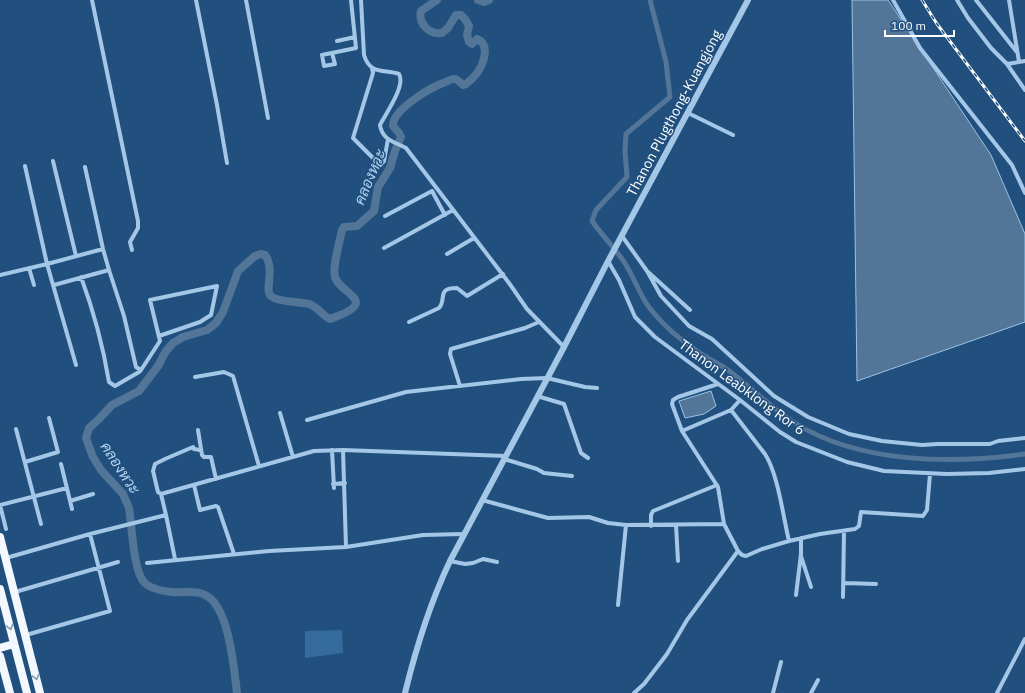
<svg xmlns="http://www.w3.org/2000/svg" width="1025" height="693" viewBox="0 0 1025 693" font-family="'IBM Plex Sans',Sarabun,sans-serif">
<rect width="100%" height="100%" fill="#21507e"/>
<path fill="#346a9c" d="M342,630L343,653L305,658V631Z"/>
<path fill="#537597" stroke="#99c3e8" d="M852,0H888L991,155L1025,234V322L857,381Z
M711,391L716,406L704,414L685,418L679,401Z"/>
<g fill="none" stroke-linecap="round" stroke-linejoin="round">
<path stroke="#537597" stroke-width="5" d="M650,0L666,62L670,97L626,134L625,151L627,177L596,210L592,221C601,234 612,245 622,259C633,273 640,298 652,311C665,327 683,342 700,353C709,359 719,364 728,370C751,387 771,408 795,423C860,464 952,464 1025,454"/>
<path stroke="#537597" stroke-width="8" d="M478,0L484,2L489,0
M237,693C234,669 229,605 205,595C196,590 182,593 172,592C163,591 150,589 144,582C133,570 132,525 129,508L123,494L101,470L93,457L86,438L89,428L99,419L112,405L139,391L158,366L166,351L173,343L183,337L207,330L216,323L223,312L238,271L255,256L261,254L265,255C275,268 265,289 270,295C275,302 301,302 309,304C318,307 322,315 330,319C383,301 339,294 335,277C332,267 340,241 342,230L344,227L357,226L374,211L378,187L390,168L395,151L401,137L399,133L393,126C392,110 430,88 443,83C447,82 452,78 455,79C458,80 461,83 463,85L466,84C471,80 476,76 479,70C484,62 490,44 477,39L472,44L469,42L467,35L469,26L465,19L461,15H456L448,28L442,33C429,35 418,23 421,11L437,0"/>
<path stroke="#a5c7e7" stroke-width="4" d="M92,0L138,221V228L130,242L132,250
M196,0L217,105L227,163
M246,0L268,118
M361,0L364,55C370,75 384,69 399,74C406,86 386,113 380,125C382,140 395,142 406,148L509,283L527,309L564,347
M893,0L920,48L1012,165L1025,193
M957,0L968,18L991,48L1007,64L1025,90
M976,0L1016,51
M1009,0L1019,62
M337,41L355,37
M332,53L335,64L324,66L322,55L356,48L351,0
M1007,64L1025,61
M372,68L373,73L353,138L380,165L384,161L388,139
M688,113L733,135
M53,161L76,256
M385,216L432,191L445,215
M622,236L647,271L690,310
M384,248L453,210
M447,254L474,238
M608,261L619,280L635,317L655,337L740,400L780,432L796,442L847,462L884,471L947,474L989,473L1025,469
M29,268L34,285
M109,270L124,316L136,367L141,370L160,341L150,300L217,286L211,315L200,322L159,336
M647,271L661,296L689,326L712,339L774,396L808,417L849,434L882,441L922,445L938,444H990L998,441L1025,438
M0,275L47,264L25,166
M81,277C94,312 103,346 109,382L115,386L139,372L141,370
M54,285L109,270L103,249L85,167
M409,322L439,308C447,299 436,288 457,288L467,296L503,274
M76,365L47,264L103,249
M195,377L224,372L233,376L259,466
M718,384L678,397L673,400L672,404L682,431L718,487L724,524L738,551L742,555L746,556L762,549L789,541L820,534L855,529L859,526L861,512L923,516L927,510L930,474
M460,386L450,354L451,349L525,328L539,322
M537,396L564,404L581,453L588,458
M740,400L731,410L765,454C778,474 783,516 789,541
M280,413L293,457
M307,420L406,392L521,379L547,378L585,387L597,388
M16,429L41,524
M198,430L202,455L204,457H211L216,479
M682,431L731,410
M332,450L334,488
M343,450L346,547
M504,459L537,469L544,473L572,476
M25,462L58,452L49,418
M61,464L72,509
M333,484L345,483
M194,485L200,510L216,506L218,507L234,554
M161,494L158,492L153,471L155,464L165,459L193,447L194,449L200,450
M482,500L548,518L589,517L608,523L626,525L724,524
M70,501L93,494
M0,505L67,488
M0,505L6,529
M166,515L175,559
M676,525L678,561
M651,526V515L653,511L717,485
M801,556L811,587
M6,558L90,534L166,515L161,494L314,451L343,450L506,456
M450,561L465,564L473,563L483,559L497,562
M147,563L269,551L346,547L423,535L464,534
M844,583L876,584
M15,592L118,562
M796,595L801,554V538
M843,597L844,531
M618,605L626,525
M26,635L110,611L90,534
M634,693L644,684L667,654L687,620L738,551
M773,693L781,662
M811,693L818,680
M997,693L1025,639"/>
<path stroke="#a5c7e7" stroke-width="6" d="M405,693C416,648 430,603 450,561L564,347L606,265L748,0"/>
<path stroke="#f3f8fe" stroke-width="8" d="M0,537L40,693
M0,589L27,693
M0,648L14,644
M0,656L10,693"/>
<g stroke="#fff" stroke-width="3">
<path id="rail" d="M922,0L937,24L1025,141"/>
</g>
<use href="#rail" stroke="#21507e" stroke-width="1.5" stroke-dasharray="4.5" stroke-linecap="butt"/>
</g>
<defs><path id="oneway-chevron" d="M-2-3.5L2.5 0L-2 3.5" fill="none" stroke-width="1.6" stroke-linecap="round" stroke-linejoin="round"/></defs>
<g stroke="#7f9cb8">
<use href="#oneway-chevron" transform="translate(10 627) rotate(75)"/>
<use href="#oneway-chevron" transform="translate(36 677) rotate(76)"/>
</g>
<g text-anchor="middle" stroke-width="3" stroke-linejoin="round" paint-order="stroke">
<g font-size="14" fill="#fff" stroke="#21507e">
<text transform="translate(674 113) rotate(-62)" y="5">Thanon Plugthong-Kuangjong</text>
<text transform="translate(742 387) rotate(36)" y="5">Thanon Leabklong Ror 6</text>
</g>
<g font-size="15" font-style="italic" fill="#b1d1ef" stroke="#21507e">
<text transform="translate(370 177) rotate(-67)" y="5">คลองหวะ</text>
<text transform="translate(120 468) rotate(57)" y="5">คลองหวะ</text>
</g>
</g>
<path d="M885 30v6h69v-6" fill="none" stroke="#ffffff" stroke-width="2"/>
<text x="891" y="30" font-size="12" fill="#ffffff" stroke="#21507e" stroke-width="3" paint-order="stroke">100 m</text>
</svg>
